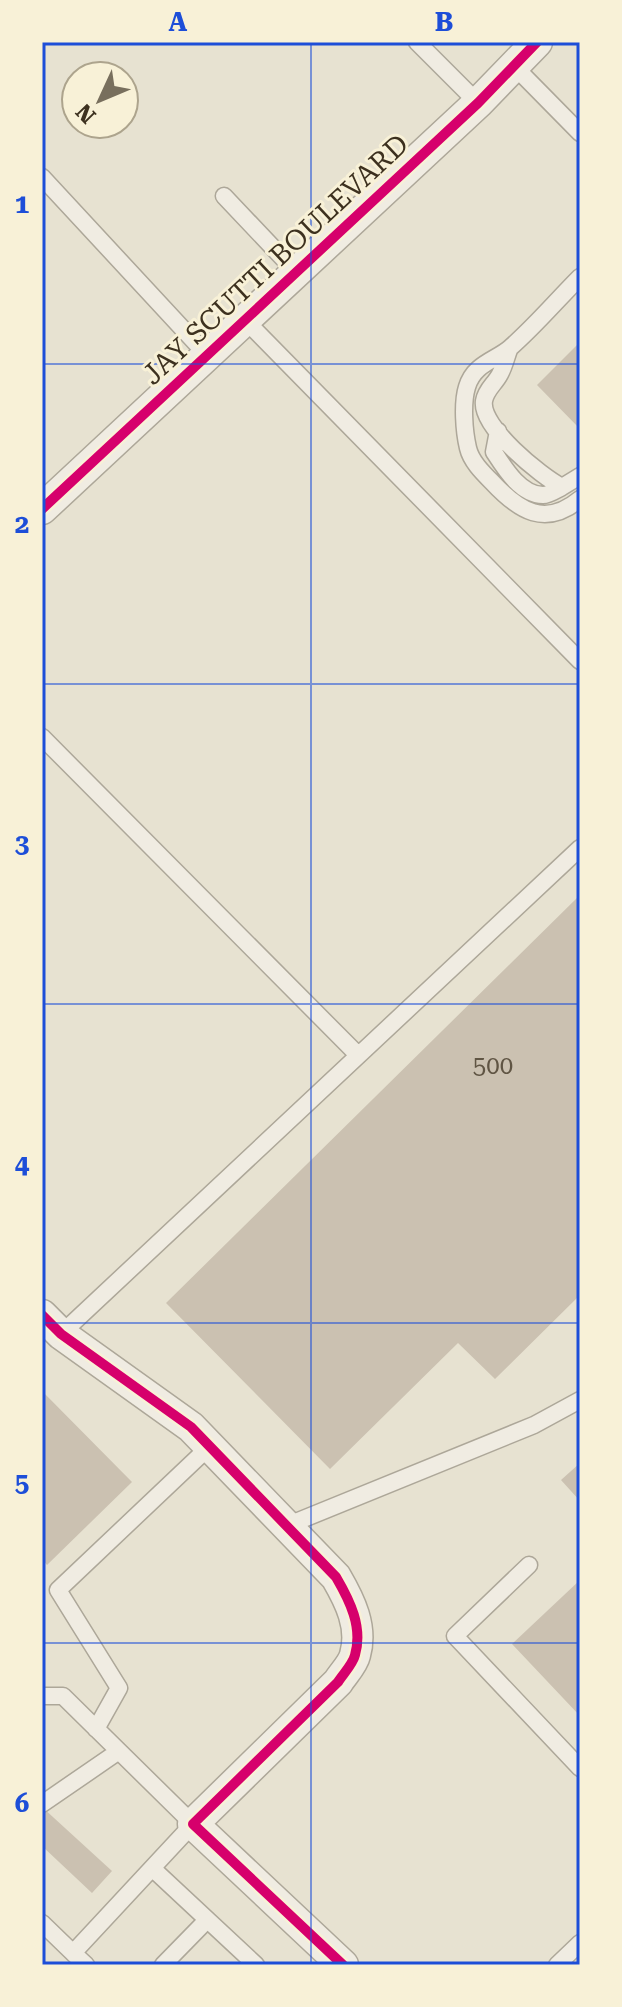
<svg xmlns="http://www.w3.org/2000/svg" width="622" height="2007" viewBox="0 0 622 2007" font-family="'Roboto Serif',serif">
<rect width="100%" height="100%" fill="#e7e2d1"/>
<path fill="#cbc1b1" d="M580,342V429L537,385Z
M580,895V1295L495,1379L458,1343L330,1469L166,1303Z
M42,1391L132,1482L47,1565L42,1559Z
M580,1463V1501L561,1480Z
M580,1580V1716L512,1644Z
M42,1807L112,1871L92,1893L42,1846Z"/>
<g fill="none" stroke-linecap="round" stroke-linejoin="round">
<g stroke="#ada799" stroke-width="19">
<path id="lane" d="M417,42L478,103
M515,67L580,133
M42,177L207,355
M224,196L296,272
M580,277C557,300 536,325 511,347C497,360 474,363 467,387C462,403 464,431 468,448C471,461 482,472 492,482C519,511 545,528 580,499
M245,320L580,661
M509,350C506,358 504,367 500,374C495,384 486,389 484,401C480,427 541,476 562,487L580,476
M498,431L494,452C505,469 521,495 543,495C549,495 556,490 562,487
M42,737L357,1054
M61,1334L580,848
M286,1526L534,1425L580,1400
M529,1565L455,1636L580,1768
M42,1696H63L193,1824L73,1953L42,1923
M96,1729L119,1688L58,1590L210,1446
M42,1804L119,1751
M152,1868L256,1965
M73,1953L86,1965
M163,1965L207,1920
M557,1965L580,1943"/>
</g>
<g stroke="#ada799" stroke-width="33">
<path id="street" d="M42,509L478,103L537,42
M42,1315L61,1334L191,1427L336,1577C350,1601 363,1627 355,1655C353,1664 343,1674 338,1682L193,1824L343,1965"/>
</g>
<use href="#lane" stroke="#f0ece2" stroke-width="16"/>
<use href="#street" stroke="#f0ece2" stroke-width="30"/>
<g stroke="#f8f1d7" stroke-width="15">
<path id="cycleway" d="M42,509L478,103L537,42
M42,1315L61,1334L191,1427L336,1577C350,1601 363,1627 355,1655C353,1664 343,1674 338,1682L193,1824L343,1965"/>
</g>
<use href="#cycleway" stroke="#d6006c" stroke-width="10"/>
</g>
<path fill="none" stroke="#1d4ed8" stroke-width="2" stroke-opacity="0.55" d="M311,42V1965M42,364H580M42,684H580M42,1004H580M42,1323H580M42,1643H580"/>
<g text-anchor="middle" stroke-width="6" stroke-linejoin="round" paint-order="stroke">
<g font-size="24" fill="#605544">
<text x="493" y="1074">500</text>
</g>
<g font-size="28" fill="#3d311f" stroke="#f8f1d7">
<text transform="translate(275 259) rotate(-43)" y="10">JAY SCUTTI BOULEVARD</text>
</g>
</g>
<rect width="622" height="2007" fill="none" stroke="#f8f1d7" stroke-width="88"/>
<g transform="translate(100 100) rotate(226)"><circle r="38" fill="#f8f1d7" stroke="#ada48d" stroke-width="2"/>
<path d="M0-6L14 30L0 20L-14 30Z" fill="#786f5d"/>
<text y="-12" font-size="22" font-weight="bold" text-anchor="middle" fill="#3d311f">N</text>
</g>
<rect x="44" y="44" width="534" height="1919" fill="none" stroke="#1d4ed8" stroke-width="3"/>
<g font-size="26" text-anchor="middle" font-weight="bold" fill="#1d4ed8">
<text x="178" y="31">A</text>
<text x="444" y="31">B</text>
<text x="22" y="213">1</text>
<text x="22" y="533">2</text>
<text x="22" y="853">3</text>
<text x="22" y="1173">4</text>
<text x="22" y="1492">5</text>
<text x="22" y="1812">6</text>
</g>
</svg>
